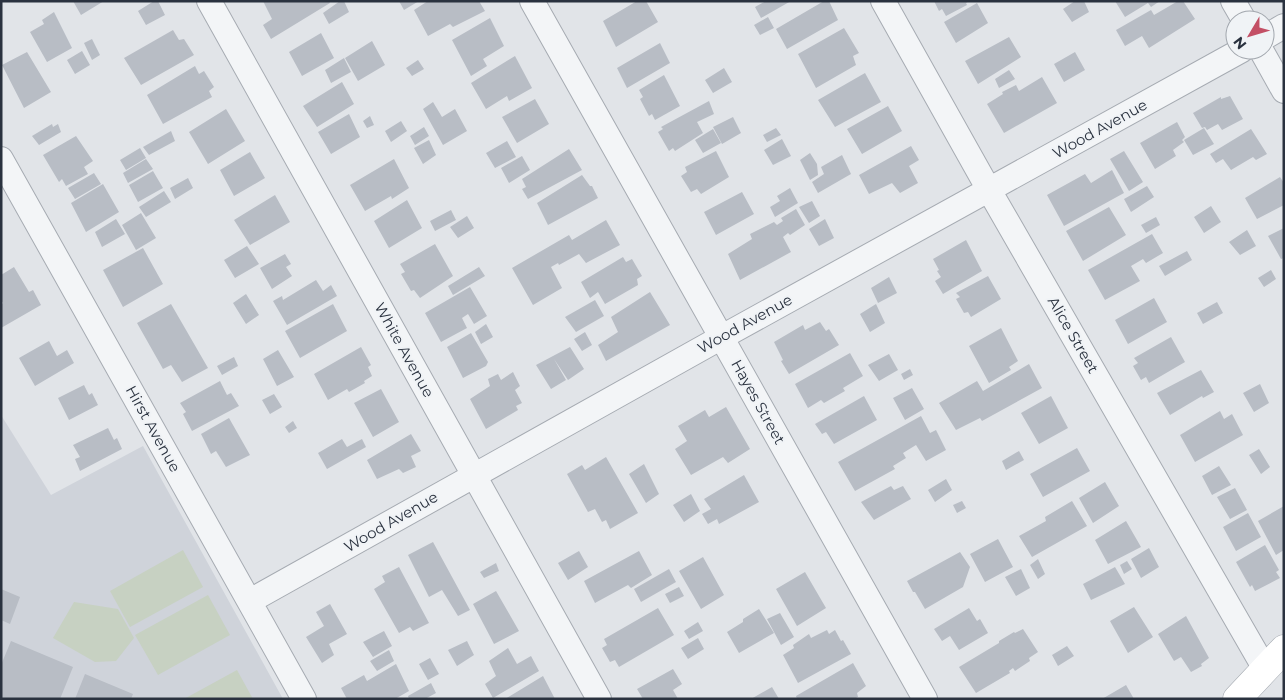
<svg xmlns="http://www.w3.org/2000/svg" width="1285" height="700" viewBox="0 0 1285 700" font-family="Montserrat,sans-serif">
<rect width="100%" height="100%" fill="#e1e4e8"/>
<path fill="#cfd3da" d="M1,415L51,495L143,446L283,699H1Z"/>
<path fill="#c7d1c2" d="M183,550L203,587L130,627L110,591Z
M208,595L230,635L158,675L135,635Z
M74,602L118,609L134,638L116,661L95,662L53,638Z
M237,670L253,699H184Z"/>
<path fill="#b8bdc5" d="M73,1H104L81,15Z
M154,1H158L165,15L146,25L138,11Z
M263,1H329L330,3L271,39L263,25L272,19Z
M340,1H344L349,12L329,24L323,13Z
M399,1H419L404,10Z
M428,1H479L485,11L453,27L450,24L428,36L414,10Z
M637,1H646L658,22L616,47L603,21Z
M766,1H791L761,18L755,7Z
M824,1H829L838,20L787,49L776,29Z
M934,1H969L966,3L967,5L946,16L942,9L939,11Z
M1075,1H1084L1089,12L1072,22L1063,9Z
M1115,1H1160L1151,7L1148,3L1125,17Z
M1178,1H1183L1195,19L1149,48L1142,36L1125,46L1116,30L1151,10L1154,15Z
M977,3L988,23L956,43L944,22Z
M54,12L72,48L47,62L30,32L44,24L42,20Z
M768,17L774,28L760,35L754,25Z
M490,18L504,46L483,59L487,66L471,76L452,40Z
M844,28L859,53L853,56L856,65L816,88L798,54Z
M173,30L179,40L184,39L194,55L141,85L124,58Z
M321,33L334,58L302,76L289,52Z
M1009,37L1021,57L978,84L965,61Z
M92,39L100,55L92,60L84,43Z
M372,41L385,65L358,81L345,58Z
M660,43L670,63L627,88L617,68Z
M82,51L90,65L75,74L67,60Z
M27,52L51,92L24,108L2,65Z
M1075,52L1085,70L1064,82L1054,64Z
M515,56L532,88L509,101L507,96L486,109L471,83Z
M344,58L351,72L331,83L325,70Z
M418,60L424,69L412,76L406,68Z
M195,66L199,74L204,71L214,87L209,91L212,97L163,124L147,95Z
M724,68L732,82L713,93L705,80Z
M1009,70L1015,79L999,88L995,79Z
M865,73L881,102L835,127L818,100Z
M664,75L680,106L655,120L652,114L649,116L640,99L643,97L639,90Z
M1042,77L1057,103L1004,133L987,104L1003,94L1002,92L1016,85L1019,91Z
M342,82L354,104L317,127L303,106Z
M1230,96L1243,119L1222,130L1218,124L1207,130L1205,127L1202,128L1193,113L1221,97V99Z
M535,99L549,124L517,143L502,117Z
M709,101L714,114L697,122L703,133L675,151L673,148L669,151L658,132L663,129L661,127Z
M433,102L442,117L455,109L467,131L443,145L423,109Z
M888,106L902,131L862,154L847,129Z
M226,109L245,141L208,164L189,132Z
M349,114L360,137L331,154L318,132Z
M370,116L374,125L367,128L363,121Z
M733,117L741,133L722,144L713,127Z
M401,121L407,131L391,142L385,131Z
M1177,122L1185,137L1182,140L1184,142L1173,150L1176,156L1155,169L1140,143Z
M52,124L53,127L58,124L61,132L39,145L32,136Z
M424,127L429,136L415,145L410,136Z
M776,128L781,135L767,142L763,135Z
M1204,128L1214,144L1193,155L1184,140Z
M713,129L721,143L703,153L695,140Z
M1251,129L1267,154L1256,160L1253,157L1231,170L1223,159L1216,163L1210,154Z
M171,131L175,141L149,155L143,147Z
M76,136L93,161L84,167L88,174L66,186L62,179L59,182L43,155Z
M782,139L791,156L773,165L764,150Z
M429,140L436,155L423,164L414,148Z
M507,141L516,157L495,168L486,153Z
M911,146L919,160L909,166L918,183L900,193L892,183L869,194L859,175Z
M140,148L146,158L126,170L120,160Z
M569,149L582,170L528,199L522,189L526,187L522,179Z
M716,151L729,177L701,194L697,189L691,192L681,176L687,172L685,167Z
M1124,151L1143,182L1129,191L1110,159Z
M250,152L265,178L234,196L220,170Z
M810,153L817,164L818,175L810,180L800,160Z
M842,155L851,174L818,193L812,182L824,174L821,167Z
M522,156L530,170L509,183L501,168Z
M146,159L153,169L128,183L123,173Z
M394,159L409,188L392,199L391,196L365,211L350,185Z
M1112,170L1124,193L1064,226L1047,195L1085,174L1091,183Z
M153,171L163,188L138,202L129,185Z
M94,173L101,184L75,199L68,188Z
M582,175L590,186H592L598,198L548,225L537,203Z
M1280,177L1284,183V205L1257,219L1245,198Z
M188,178L193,188L175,199L170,188Z
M103,184L119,212L86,232L71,203Z
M1147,186L1154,197L1131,212L1124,199Z
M790,188L798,203L775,217L770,207L780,201L777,196Z
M164,191L171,202L146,217L139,207Z
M742,192L754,214L716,235L704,212Z
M275,195L290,222L250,245L234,220Z
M407,200L422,228L389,248L374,221Z
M812,201L820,216L809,223L799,207Z
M1211,206L1221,222L1204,233L1194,217Z
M1109,207L1126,235L1083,261L1066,231Z
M796,209L805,225L790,235L788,233L783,237L791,252L740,280L728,254L752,239L750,234L774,222L777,225L783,221L781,218Z
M451,210L456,220L435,231L430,221Z
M141,213L156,238L136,250L122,225Z
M467,216L474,228L458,238L450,227Z
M1156,217L1160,225L1146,233L1141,225Z
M116,219L125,234L102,247L95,232Z
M825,219L834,238L819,246L809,229Z
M606,220L620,245L586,263L579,254L559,265L558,263L551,267L562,288L533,305L512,268L569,235L572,240Z
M1284,228V258L1281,259L1268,236Z
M1247,230L1256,246L1240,255L1229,242Z
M1152,234L1163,253L1146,263L1143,259L1131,266L1140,281L1105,300L1088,270Z
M966,240L982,271L943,294L935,281L941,277L937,271L939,270L933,259Z
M435,244L453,276L420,298L414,290L411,291L401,274L405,272L400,264Z
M247,246L259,264L235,278L224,260Z
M143,248L163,284L123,307L103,270Z
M1187,251L1192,260L1165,276L1159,266Z
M285,254L291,264L286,267L292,276L272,289L260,268Z
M623,257L626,262L632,259L642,276L637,279L638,285L605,304L598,292L590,298L581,282Z
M14,267L29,292L33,290L41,305L1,328V305L3,303L1,300V275Z
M479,267L485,276L453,295L448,286Z
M1271,270L1276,279L1264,287L1258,278Z
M988,276L1001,299L971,317L968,312L964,313L956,299L960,297L956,293Z
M889,277L897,293L878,303L871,288Z
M316,280L323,291L331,285L337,296L287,325L273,301L282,296L283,300Z
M470,287L487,316L474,324L468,314L462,318L467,328L441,342L425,313Z
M650,292L670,325L606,361L598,345L618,332L611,317Z
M246,294L259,315L246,324L233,303Z
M1154,298L1167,322L1128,344L1115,320Z
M595,300L604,316L576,332L565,317Z
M1217,302L1223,313L1203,324L1197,313Z
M171,304L208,368L182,382L171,365L163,369L137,323Z
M333,304L347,331L300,358L285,331Z
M876,304L885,323L870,332L860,314Z
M820,322L826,331L829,329L839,345L789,374L781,361L783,360L774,342L803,325L805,330Z
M486,324L493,337L481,344L475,332Z
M1001,328L1018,361L1009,367L1011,370L989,383L969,346Z
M585,332L592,345L582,351L574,339Z
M471,333L488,362L486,366L463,378L447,347Z
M1171,337L1185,362L1149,383L1146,377L1141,380L1133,366L1138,363L1134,358Z
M49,341L57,356L67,350L74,363L35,386L19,358Z
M361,347L371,365L368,367L372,376L364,381L365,383L349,392L347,389L328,400L314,374Z
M570,347L584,369L568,380L554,359L566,380L551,389L536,365Z
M278,350L294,377L277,386L263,359Z
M850,353L863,376L843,388L845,391L824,403L821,400L808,408L795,384Z
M889,354L898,370L879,381L868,365Z
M234,357L238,366L222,375L217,366Z
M1029,364L1042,388L982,421L980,418L956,430L939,403L977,381L983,391Z
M910,369L913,375L904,380L901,374Z
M1201,370L1214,392L1203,398L1202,396L1170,415L1157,393Z
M513,372L520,386L515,390L522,403L516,406L518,410L486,429L470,399L490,386L488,379L498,374L501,380Z
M220,381L227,395L231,393L239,406L192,431L183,414L186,412L180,403Z
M1260,384L1269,403L1254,412L1243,393Z
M84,385L89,395L92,393L98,405L69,420L58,398Z
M912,388L924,409L905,420L893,398Z
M381,389L399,422L373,437L354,403Z
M274,394L282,407L270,414L262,400Z
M864,396L877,420L834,444L826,432L822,434L815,424Z
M1051,396L1068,428L1039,444L1021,413Z
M726,407L750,449L728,463L723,457L691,475L675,449L687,441L678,426L705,410L709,417Z
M1220,411L1224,419L1232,414L1243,435L1195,462L1180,435Z
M921,416L930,433L936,430L946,450L926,461L916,445L903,453L906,458L893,466L895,469L855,491L838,462Z
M229,418L250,455L226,467L216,451L211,454L201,434Z
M293,421L297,428L289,433L285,427Z
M108,428L114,440L117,438L122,449L80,471L75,459L80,457L73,445Z
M411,434L421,451L411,456L416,467L403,473L399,469L377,479L367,460Z
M342,439L347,447L362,439L366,447L327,469L318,453Z
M1077,448L1090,471L1043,497L1030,474Z
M1259,449L1270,467L1261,474L1249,455Z
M1019,451L1024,460L1006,470L1002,461Z
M606,457L638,513L610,529L606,520L602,522L595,509L588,512L567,474L582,465L585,470Z
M644,464L659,494L646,503L629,474Z
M1219,466L1231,485L1212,495L1202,476Z
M744,475L759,502L719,524L717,519L708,524L702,514L711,509L704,499Z
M946,479L952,490L935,502L928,490Z
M1105,482L1119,506L1093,523L1079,498Z
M891,486L894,490L903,486L911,499L874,520L861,502Z
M1235,488L1247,510L1230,519L1217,497Z
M691,494L700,511L684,522L673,505Z
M962,501L966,508L957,513L953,505Z
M1072,501L1087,526L1032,557L1019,536L1046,521L1045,517Z
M1284,506V550L1276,555L1258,521Z
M1248,513L1261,537L1236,551L1223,527Z
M1126,521L1141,547L1108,564L1095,540Z
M998,539L1013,567L985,582L970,554Z
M433,542L470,610L458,616L442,590L429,597L408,555Z
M1265,545L1279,570L1276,572L1280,578L1255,591L1252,585L1250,587L1236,562Z
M1149,548L1159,567L1141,578L1131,559Z
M579,551L588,567L568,580L558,563Z
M639,551L652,575L631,588L628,585L595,603L584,581Z
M960,552L970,567L963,587L925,609L915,592H913L907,581Z
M703,557L724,595L701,609L679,571Z
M1038,559L1045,574L1038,579L1030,565Z
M1127,561L1132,569L1124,574L1120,565Z
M496,563L499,571L484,578L480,572Z
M399,567L429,623L413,631L410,627L399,633L374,589L385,582L382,576Z
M1115,567L1125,584L1091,600L1083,584Z
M669,569L676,582L641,602L634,589Z
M1021,569L1030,588L1016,596L1005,577Z
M805,572L826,608L797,626L776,589Z
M679,587L684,596L670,603L665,594Z
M1,589L20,597L10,624L1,620Z
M496,591L519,631L494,644L473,604Z
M330,604L347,634L329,644L334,655L322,663L306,637L324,626L316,612Z
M1134,607L1153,637L1128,653L1110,621Z
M658,608L674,635L619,667L615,660L610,662L602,648L607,645L604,639Z
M969,608L977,621L980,619L988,633L959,650L950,636L942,641L934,629Z
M759,609L774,633L739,653L727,632L743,622V619Z
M780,613L794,637L781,645L767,619Z
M1186,616L1209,658L1201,664L1202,666L1191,672L1181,657L1174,661L1158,634Z
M698,622L703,631L689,639L684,631Z
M1023,629L1038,652L1029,658L1030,661L1015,671L1013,668L1009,671L1010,673L976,693L959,667L999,643V641L1014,632L1015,633Z
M827,630L829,634L835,630L841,641L843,640L851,654L798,683L783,655L794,648L793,645L809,634L811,638Z
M384,631L392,646L373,657L363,642Z
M698,638L704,649L688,659L681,648Z
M11,641L73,667L60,699H1V665Z
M467,641L474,655L457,666L448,650Z
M1067,646L1074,656L1058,666L1052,655Z
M508,648L517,664L531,656L539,671L493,698L485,684L496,676L489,661Z
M389,650L394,661L377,671L370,661Z
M430,658L439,674L428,680L419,664Z
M853,663L866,686L857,693L858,697L854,699H797L796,696Z
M396,664L409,691L395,699H347L341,688L364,675L367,681Z
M673,669L682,684L673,690L678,699H643L637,689Z
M85,674L133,694L131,699H75Z
M543,676L555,699H505Z
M431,683L436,693L425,699H409L408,696Z
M1126,685L1134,699H1102Z
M772,687L779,699H751Z"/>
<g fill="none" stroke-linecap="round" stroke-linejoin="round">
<g stroke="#a6abb2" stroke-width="26">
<path id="street" d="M209,1L599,699
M532,1L925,699
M883,1L989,190L1265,669
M1233,1L1244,20
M1265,37L1284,26
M1261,50L1284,91
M1,159L304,699
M250,601L722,337L1242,50"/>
</g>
<g stroke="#a6abb2" stroke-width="29">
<path id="secondary" d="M1237,699L1284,649"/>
</g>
<use href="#street" stroke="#f3f5f7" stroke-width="24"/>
<use href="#secondary" stroke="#fff" stroke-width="28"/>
</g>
<g text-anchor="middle" stroke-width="4" stroke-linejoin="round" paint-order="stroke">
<g font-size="15" fill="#2a323f" stroke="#f0f3f6">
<text transform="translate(1100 129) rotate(-29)" y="5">Wood Avenue</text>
<text transform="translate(745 324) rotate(-29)" y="5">Wood Avenue</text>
<text transform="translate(1073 335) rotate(60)" y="5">Alice Street</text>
<text transform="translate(404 350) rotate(61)" y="5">White Avenue</text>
<text transform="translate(758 402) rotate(61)" y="5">Hayes Street</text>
<text transform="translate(153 429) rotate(61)" y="5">Hirst Avenue</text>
<text transform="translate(391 522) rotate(-30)" y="5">Wood Avenue</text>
</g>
</g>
<rect width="1285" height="700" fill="none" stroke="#2a323f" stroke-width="5"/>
<g transform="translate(1250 35) rotate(232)"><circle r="24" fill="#f0f3f6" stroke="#a1a6ad"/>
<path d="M0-4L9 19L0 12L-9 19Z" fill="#c34f65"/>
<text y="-8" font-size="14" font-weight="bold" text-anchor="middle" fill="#2a323f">N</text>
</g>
</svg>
